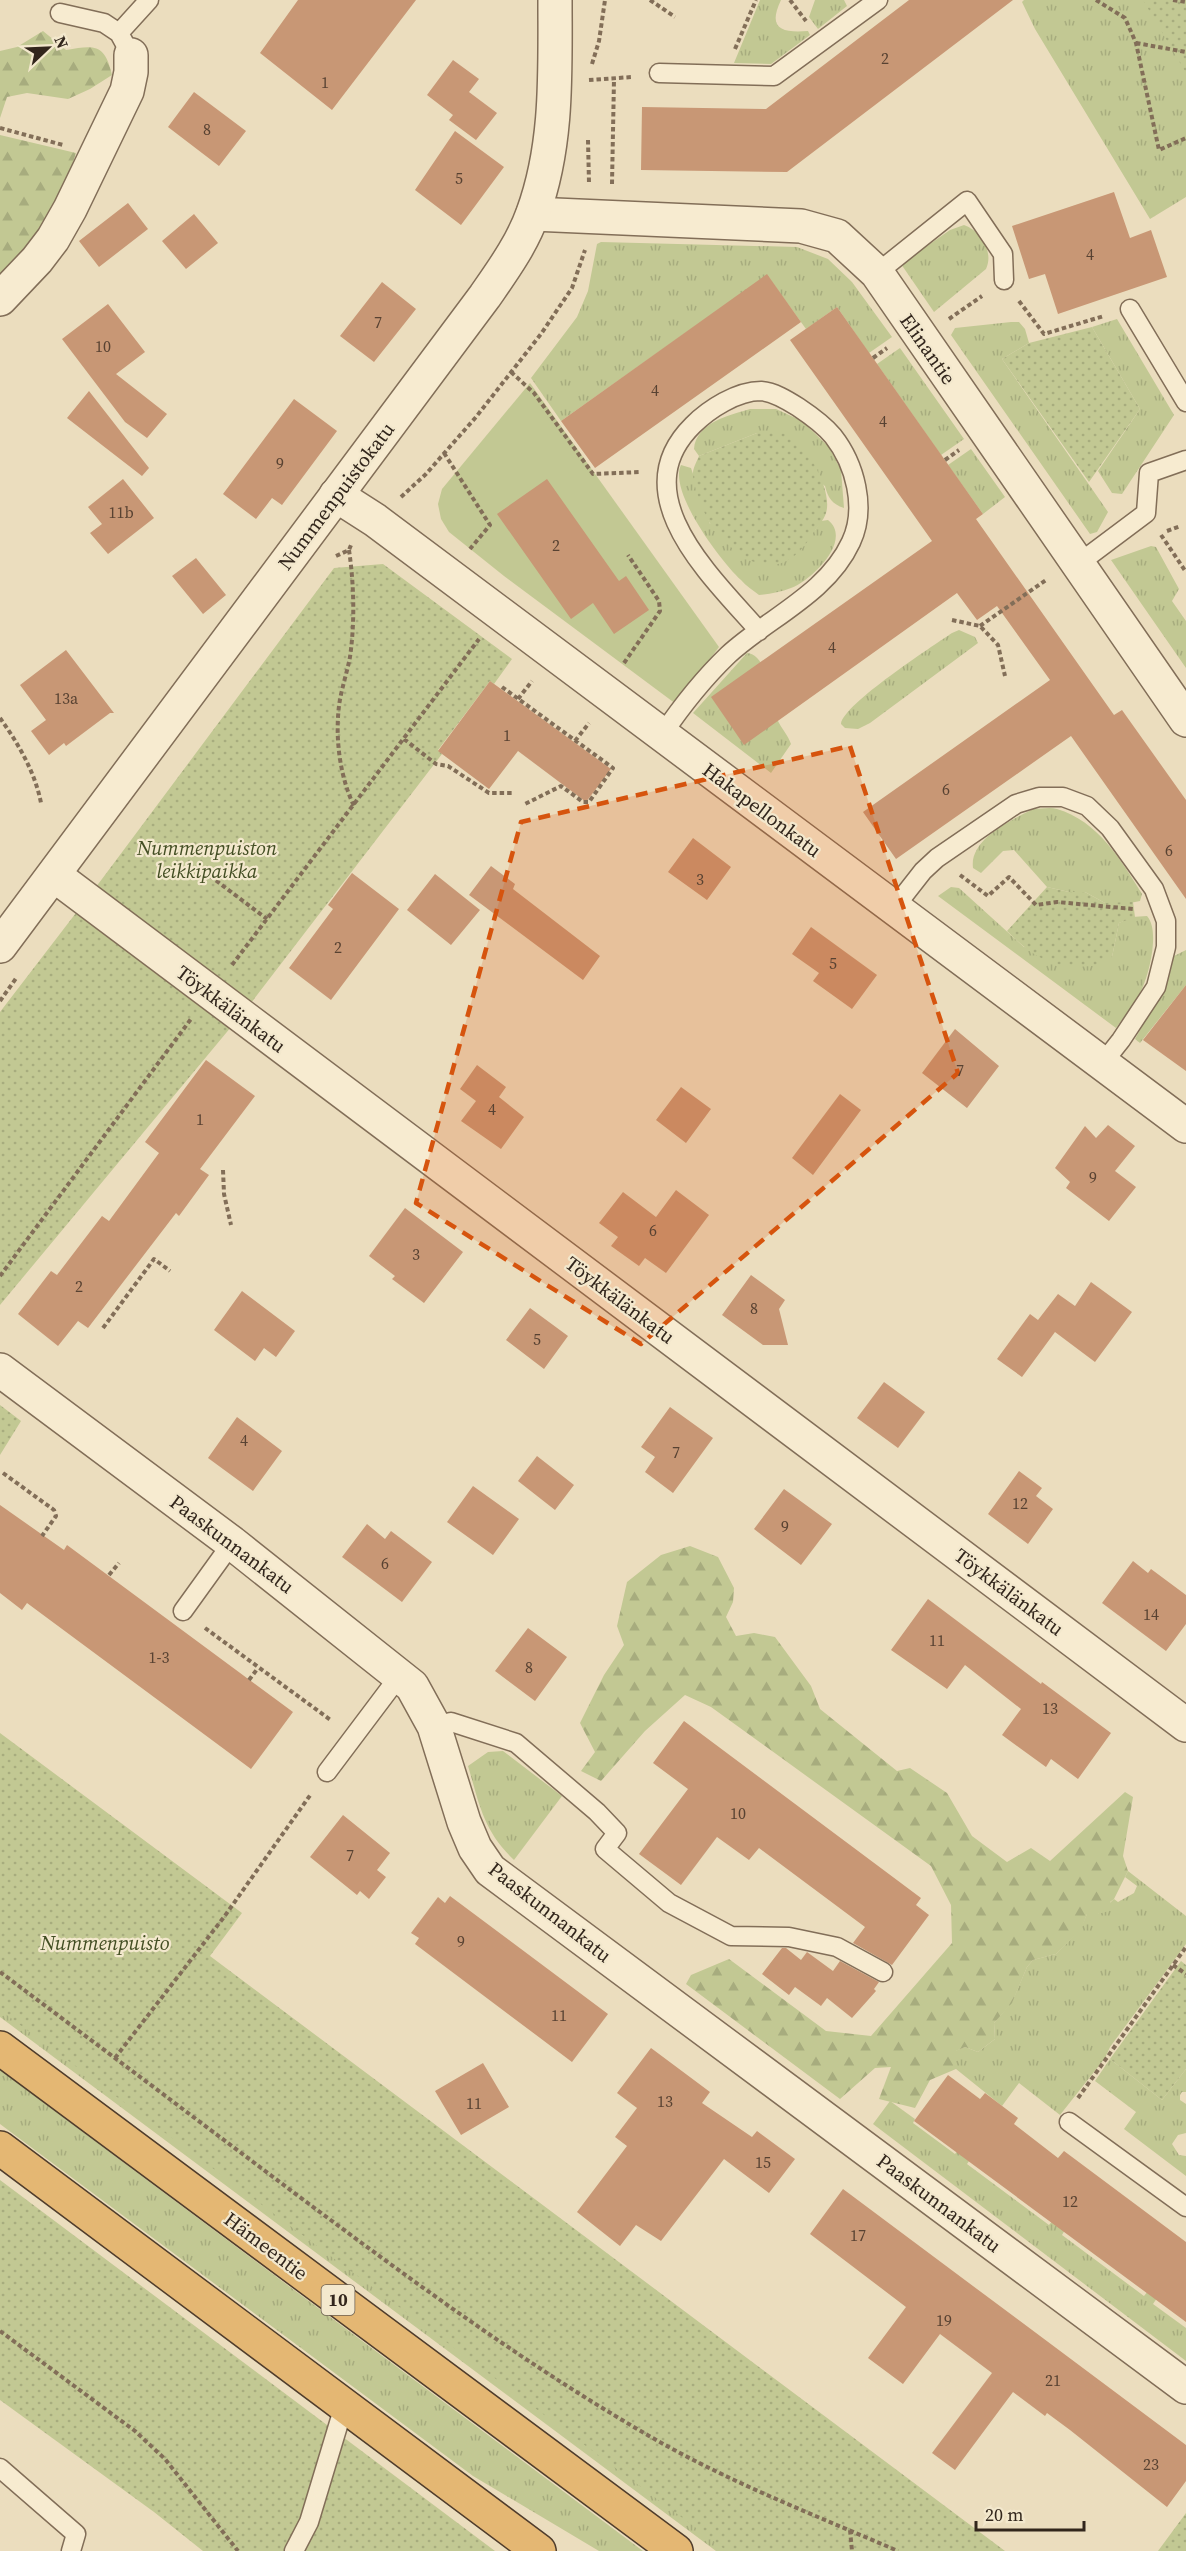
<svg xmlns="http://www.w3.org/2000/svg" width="1186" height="2551" viewBox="0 0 1186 2551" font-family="'Source Serif 4',serif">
<defs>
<pattern id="grass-tufts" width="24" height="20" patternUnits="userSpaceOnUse" patternTransform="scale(1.5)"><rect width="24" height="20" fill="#c2c893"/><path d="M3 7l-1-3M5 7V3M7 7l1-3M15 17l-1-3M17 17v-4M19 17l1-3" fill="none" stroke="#a7ac7e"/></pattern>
<pattern id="forest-firs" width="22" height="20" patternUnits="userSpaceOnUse" patternTransform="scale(1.5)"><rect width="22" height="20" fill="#c2c893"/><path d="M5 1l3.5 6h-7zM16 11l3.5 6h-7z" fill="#a7ac7e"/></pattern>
<pattern id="park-dots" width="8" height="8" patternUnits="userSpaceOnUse" patternTransform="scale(1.5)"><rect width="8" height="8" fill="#c2c893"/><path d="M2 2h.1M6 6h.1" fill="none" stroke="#a7ac7e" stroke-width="1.8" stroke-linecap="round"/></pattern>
</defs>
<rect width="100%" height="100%" fill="#ebddbe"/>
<path fill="url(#grass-tufts)" d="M760,0H781C767,29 782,33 808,31L810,35L771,64L734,63Z
M815,0H844L847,6L818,29L809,17Z
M1024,0H1186V197L1150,219L1035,29L1022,2Z
M964,225C981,231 994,252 986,269L934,312L901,264L950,230Z
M601,242L797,247L828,259L852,282L892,337L869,353L837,307L806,329L767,275L561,421L531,378L577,317L588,291L597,244Z
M1117,319L1174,415L1122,494L1112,493L1098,471L1140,409L1092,327Z
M1011,322H1019L1025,329L1029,343L1002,359L1108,512L1097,532L1090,534L951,335L955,328Z
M900,348L964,439L941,455L877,364Z
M750,409H776L802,421L829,447L841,470L844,508C832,504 828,498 825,486L757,433L699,456L694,449C696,423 729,415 750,409Z
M971,449L1005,497L983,514L948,465Z
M681,465L691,468L710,524L815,530L821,521L828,520C853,540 812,580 791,588C781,592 770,594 759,595C753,590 746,586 741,580C721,562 668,491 681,465Z
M1151,546L1156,547L1179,589L1172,601L1186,621V668L1111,560Z
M959,630L975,637L978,643L870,723L858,729L845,728L841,724C843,704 933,646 952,633Z
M747,653C769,655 770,701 777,719C781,728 788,735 791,744L771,773L693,713Z
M1033,809C1041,809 1050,807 1057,809C1098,821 1121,860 1142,894L1140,901L1125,904L1105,903L1085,892H1069L1047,887L1014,850L1003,851L981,873L973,868C969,839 1012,820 1033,809Z
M951,887L959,888L1024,947L1112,957L1119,923L1132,917L1147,916C1161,931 1148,981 1138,997C1132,1008 1123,1018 1116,1028L938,896Z
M1186,950V985L1140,1043L1135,1039L1159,996L1172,957Z
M503,1751L562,1796L514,1860C483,1830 480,1806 468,1766L488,1752Z
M1128,1871L1186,1916V1944L1110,2047L1105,2058L1060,2115L1019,2083L1002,2106L956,2069L955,2051L965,2047L978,2052L995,2039L994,2023L1012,2002L1027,1967L1033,1960L1056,1954L1080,1930L1087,1914H1098L1114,1899L1118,1902L1134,1893L1137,1886L1125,1877Z
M0,1984L847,2551H716L0,2017Z
M1110,2059L1162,2100L1186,2069V2092H1182L1180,2095V2100L1186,2104V2133L1178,2135L1172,2144L1179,2155L1186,2156V2176L1124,2129L1136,2112L1095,2081Z
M0,2070L643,2551H599L473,2476L0,2124Z
M890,2101L915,2119L913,2123L955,2154L960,2148L972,2157L967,2164L1049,2225L1054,2219L1066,2228L1062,2235L1144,2296L1148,2291L1157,2298L1153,2304L1186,2328V2361L873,2124Z"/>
<path fill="url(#forest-firs)" d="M43,31L66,50C94,45 105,43 112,75L90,89L68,99L27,93L7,97L0,118V51L17,47Z
M0,135L76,153L58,208L25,251L0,275Z
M690,1546L718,1557L734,1588L733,1602L726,1617L736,1636L754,1633L775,1637L811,1686L820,1709L897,1771L910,1768L947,1793L972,1836L1007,1862L1031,1848L1050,1861L1125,1792L1133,1797L1123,1856L1128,1871L1114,1899L1110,1902L1111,1906L1109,1911L1098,1914H1087L1081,1930L1056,1954L1033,1960L1027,1967L1012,2003L994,2023L995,2039L978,2052L965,2047L956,2051V2069L930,2080L915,2108L879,2099L891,2067L875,2068L840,2099L686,1984L691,1975L729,1959L826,2031L871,2036L952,1943L951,1905L931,1866L711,1707L685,1695L645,1731L601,1781L581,1771L595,1752L580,1723L604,1675L624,1645L617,1626L627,1582L661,1555Z"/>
<path fill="url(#park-dots)" d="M1143,0H1186V73Z
M1092,327L1140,409L1089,482L1002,359L1029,343Z
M775,432C779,433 785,433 788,435C808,445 833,491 826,513C824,520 817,527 813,533C783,584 745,568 713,528C706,519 692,485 693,473C693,468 697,461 699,456L757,433Z
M383,564L512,659L494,684L490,681L438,750L442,754L251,1003L0,1305V1012L102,879L334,568Z
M1047,887L1069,892H1085L1105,903L1133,902L1135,917L1119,923L1112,957C1095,971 1064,968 1045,960C1030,953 1018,942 1007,931Z
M0,1405L21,1421L0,1455Z
M0,1733L242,1913L210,1956L1005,2551H727L0,2010Z
M1181,1961L1186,1965V2069L1162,2100L1110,2059Z
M0,2180L495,2551H203L154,2512L0,2400Z
M1186,2513V2551H1158Z"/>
<path fill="#c2c893" d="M530,383L719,647L676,704L504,576L449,532L441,519L438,504L442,489Z"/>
<path fill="#c89775" d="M298,0H416L332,110L260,53Z
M909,0H1013L787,172L641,170L642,107L766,109Z
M453,60L479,79L469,92L497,113L476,140L449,120L453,115L427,95Z
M194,92L246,131L219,166L168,127Z
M455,131L504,167L461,225L415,190Z
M1114,192L1130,238L1151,230L1167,277L1058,314L1045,274L1029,279L1012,226Z
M128,203L148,229L99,267L79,241Z
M194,214L218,243L186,269L162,241Z
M767,274L801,322L595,468L561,421Z
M382,282L416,309L374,362L340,336Z
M108,304L145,352L116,374L167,414L147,438L125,422L62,339Z
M837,307L983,514L976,519L1114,715L1122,710L1186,800V899L1071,736L896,859L863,812L1050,680L997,606L977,620L957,593L744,745L711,697L932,541L790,340Z
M89,391L149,468L142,476L67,418Z
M294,399L337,431L282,505L272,498L256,519L223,494Z
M123,479L154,518L108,554L90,533L102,524L88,507Z
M547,479L619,581L626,576L649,610L614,634L593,603L571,619L497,514Z
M196,558L226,595L203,614L172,576Z
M66,650L114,713H110L66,746L64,743L49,755L31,731L46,720L20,685Z
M490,681L611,769L586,802L518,751L489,789L438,751Z
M693,838L731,867L707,900L668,872Z
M491,866L515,884L513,889L600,956L583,980L469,895Z
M352,873L399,909L331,1000L289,968L333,909L328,905Z
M435,874L480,910L451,945L407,910Z
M811,927L877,975L852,1009L813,981L819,973L792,954Z
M1186,985V1071L1143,1040Z
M955,1029L999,1066L967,1108L922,1073Z
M206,1060L255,1096L200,1169L209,1175L179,1216L176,1213L88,1328L78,1321L58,1346L18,1314L51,1271L57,1275L102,1216L109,1221L159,1153L145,1142Z
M477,1065L506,1087L499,1097L524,1117L501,1149L461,1121L476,1101L460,1089Z
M681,1087L711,1109L686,1143L656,1120Z
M840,1094L861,1110L813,1175L792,1158Z
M1108,1125L1135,1146L1115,1171L1136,1187L1109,1221L1066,1188L1070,1182L1055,1168L1085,1126L1096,1138Z
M676,1190L709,1215L666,1273L645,1258L639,1266L611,1246L618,1237L599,1223L623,1192L656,1217Z
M405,1208L463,1252L424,1303L392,1279L395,1276L369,1256Z
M751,1275L785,1300L779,1309L788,1345H763L722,1315Z
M1091,1282L1132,1312L1095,1362L1055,1332L1022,1377L997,1359L1030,1314L1038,1320L1058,1294L1075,1306Z
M242,1291L295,1331L276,1357L264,1348L255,1361L214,1330Z
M530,1308L568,1336L544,1369L506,1340Z
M884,1382L925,1412L898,1448L857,1418Z
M670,1407L713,1438L673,1493L645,1472L655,1457L641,1447Z
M237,1417L282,1451L253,1491L208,1458Z
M537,1456L574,1485L555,1510L518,1481Z
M1019,1471L1042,1488L1036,1496L1053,1509L1028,1544L988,1514Z
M473,1486L519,1519L493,1555L447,1522Z
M784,1489L832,1524L801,1565L754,1529Z
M0,1505L64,1550L67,1545L293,1712L251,1769L27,1603L22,1610L0,1593Z
M367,1524L385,1539L391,1531L432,1562L402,1602L342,1557Z
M1133,1561L1148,1573L1151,1569L1186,1595V1624L1166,1651L1102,1603Z
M928,1599L1041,1684L1042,1682L1111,1733L1078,1779L1051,1759L1046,1767L1002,1735L1021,1709L965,1665L947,1689L891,1650Z
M528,1628L567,1657L535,1701L495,1671Z
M684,1721L921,1898L916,1905L929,1915L892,1965L853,1943L865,1927L759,1848L749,1860L717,1837L681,1885L639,1854L688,1789L653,1763Z
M343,1815L390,1853L377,1870L386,1877L369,1899L360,1891L357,1895L310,1857Z
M450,1896L608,2014L572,2062L415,1944L419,1938L411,1933L438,1897L445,1903Z
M782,1948H786L801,1960L807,1952L833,1971L840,1961L879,1982L874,1989L876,1991L852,2018L827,1998L821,2006L795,1987L789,1995L762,1974Z
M651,2048L710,2092L702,2103L752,2137L757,2131L795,2159L769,2193L724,2159L661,2241L636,2225L620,2246L577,2212L627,2146L615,2137L637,2108L617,2093Z
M483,2063L509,2107L461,2135L435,2091Z
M948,2075L980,2099L985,2093L1018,2118L1014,2124L1058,2158L1064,2151L1186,2242V2322L914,2121Z
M843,2189L1186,2445V2481L1167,2507L1070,2430L1047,2413L1045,2416L1013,2392L955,2470L932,2453L992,2373L940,2334L903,2384L868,2358L906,2307L810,2234Z"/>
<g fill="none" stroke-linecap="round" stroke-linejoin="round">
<g stroke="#826e58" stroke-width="21">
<path id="service" d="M60,13L104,23L119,33L131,55
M119,33L149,0
M659,73L774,76L878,0
M877,273L967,201L1003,254L1004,280
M1130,309L1186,402
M1078,564L1146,513L1149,473L1186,460
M662,735C681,707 703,679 728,655C768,618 827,594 851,542C867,508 855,464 833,436C823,424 810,415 798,407C787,400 774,392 761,391C737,391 709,409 693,425C622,495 712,577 759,631
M894,908L923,871L937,858L1016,804L1039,797H1063L1087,806L1110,828L1154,889L1166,921V947L1156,987L1121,1040L1102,1064
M183,1611L232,1543
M434,1726L451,1722L516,1743L597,1812L617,1833L605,1849L669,1903L731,1936L789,1937L837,1947L883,1972
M327,1772L400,1675
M1069,2122L1186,2207
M0,2468L76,2534L71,2551
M294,2551L309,2522L344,2406"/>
</g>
<g stroke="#826e58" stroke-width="36">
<path id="minor" d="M533,214L801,226L837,236L877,273L1186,720
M0,299L37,260L53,239L70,209L127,91L131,72V55
M336,495L375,520L1186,1126
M54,875L1186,1725
M0,1370L232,1543L412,1686L434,1726L464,1822L475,1848L490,1870L1186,2387"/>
</g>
<g stroke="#826e58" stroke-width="36">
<path id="tertiary" d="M0,946L485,296C503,270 522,244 533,213C558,145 555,72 555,0"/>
</g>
<g stroke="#503d2c" stroke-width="36">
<path id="trunk" d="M0,2048L676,2551
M0,2148L539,2551"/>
</g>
<path stroke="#826e58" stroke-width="4" stroke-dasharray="4.5 3" stroke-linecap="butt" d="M650,0L675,17
M790,0L806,21
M1096,0L1125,18L1136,43L1159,150L1186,138
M1173,0L1186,2
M1136,43L1186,52
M735,49L756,0
M592,64L599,41L605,0
M589,80L632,77
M0,128L63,145
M588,140L589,183
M612,184L614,79
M1019,301L1044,334L1104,316
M949,319L982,296
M873,358L887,348
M511,372L534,393L593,474L641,472
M444,453L490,525L470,549
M945,460L959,450
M401,497L426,474L476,417L541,334L572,288L585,250
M1167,531L1181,526
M1161,535L1186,572
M349,550C354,584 355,622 350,657C347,673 341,690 339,706C335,739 340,777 354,806
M336,556L349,550L351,545
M952,620L980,626L998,645L1005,676
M980,626L1046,580
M624,663L660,611L659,601L628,555
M502,687L613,768L589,802H583L561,786L525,804
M518,699L532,681
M0,718C18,743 35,772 41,803
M404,739L436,764L448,766L489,793H514
M575,741L589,723
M960,875L988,896L1009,877L1036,905L1057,902L1133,909
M210,876L267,919
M232,965L479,639
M0,1001L17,977
M223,1170L224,1194L231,1225
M0,1276L191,1019
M103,1328L154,1259L170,1271
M3,1473L54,1510L56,1516L42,1536
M109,1575L119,1563
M205,1628L332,1721
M249,1680L258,1668
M1173,1965L1186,1974
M0,1972C98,2045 196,2119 293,2192C411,2280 530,2368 658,2441C734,2484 817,2516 898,2551
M115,2058L224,1917L311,1794
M1078,2098L1186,1947
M0,2331L135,2431L165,2459L238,2551
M850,2530L852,2551"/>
<use href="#service" stroke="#f7ebd0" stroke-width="18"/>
<use href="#minor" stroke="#f7ebd0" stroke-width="33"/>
<use href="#tertiary" stroke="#f7ebd0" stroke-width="33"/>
<use href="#trunk" stroke="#e4b773" stroke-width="33"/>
</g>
<path fill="#d6540e" fill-opacity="0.2" stroke="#d6540e" stroke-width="4.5" stroke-dasharray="12 8" stroke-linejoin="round" d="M850,746L958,1073L641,1344L416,1203L521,822Z"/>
<g text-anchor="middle" stroke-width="4.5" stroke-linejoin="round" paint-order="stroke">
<g font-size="16" fill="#584232">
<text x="885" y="64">2</text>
<text x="325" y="88">1</text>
<text x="207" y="135">8</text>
<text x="459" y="184">5</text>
<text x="1090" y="260">4</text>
<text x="378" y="328">7</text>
<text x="103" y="352">10</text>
<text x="655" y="396">4</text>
<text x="883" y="427">4</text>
<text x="280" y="469">9</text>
<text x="121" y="518">11b</text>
<text x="556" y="551">2</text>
<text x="832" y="653">4</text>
<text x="66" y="704">13a</text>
<text x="507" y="741">1</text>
<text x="946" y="795">6</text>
<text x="1169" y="856">6</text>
<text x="700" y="885">3</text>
<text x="338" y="953">2</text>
<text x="833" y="969">5</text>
<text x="960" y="1076">7</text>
<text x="492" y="1115">4</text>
<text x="200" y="1125">1</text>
<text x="1093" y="1183">9</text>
<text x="653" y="1236">6</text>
<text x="416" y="1260">3</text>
<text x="79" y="1292">2</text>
<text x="754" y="1314">8</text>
<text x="537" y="1345">5</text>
<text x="244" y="1446">4</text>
<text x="676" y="1458">7</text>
<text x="1020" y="1509">12</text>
<text x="785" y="1532">9</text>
<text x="385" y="1569">6</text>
<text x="1151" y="1620">14</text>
<text x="937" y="1646">11</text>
<text x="159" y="1663">1-3</text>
<text x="529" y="1673">8</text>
<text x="1050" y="1714">13</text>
<text x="738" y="1819">10</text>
<text x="350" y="1861">7</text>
<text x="461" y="1947">9</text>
<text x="559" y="2021">11</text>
<text x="665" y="2107">13</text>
<text x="474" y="2109">11</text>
<text x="763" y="2168">15</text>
<text x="1070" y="2207">12</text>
<text x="858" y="2241">17</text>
<text x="944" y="2326">19</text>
<text x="1053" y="2386">21</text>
<text x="1151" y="2470">23</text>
</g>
<rect fill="#f3e8cd" stroke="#6c6051" stroke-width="1.5" x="321.5" y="2285" width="33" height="30" rx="4.5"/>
<g font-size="18" font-weight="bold" fill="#32261c">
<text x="338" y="2306">10</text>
</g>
<g font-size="20" fill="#32261c" stroke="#f3e8cd">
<text transform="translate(928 349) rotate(55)" y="7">Elinantie</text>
<text transform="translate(336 496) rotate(-53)" y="7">Nummenpuistokatu</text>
<text transform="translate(762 810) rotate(37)" y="7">Hakapellonkatu</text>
<text transform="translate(231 1009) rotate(37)" y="7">Töykkälänkatu</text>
<text transform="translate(620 1300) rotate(37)" y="7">Töykkälänkatu</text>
<text transform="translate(232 1544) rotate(37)" y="7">Paaskunnankatu</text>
<text transform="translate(1009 1592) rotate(37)" y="7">Töykkälänkatu</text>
<text transform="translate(550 1912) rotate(38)" y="7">Paaskunnankatu</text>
<text transform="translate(939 2203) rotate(37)" y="7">Paaskunnankatu</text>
<text transform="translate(266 2246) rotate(37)" y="7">Hämeentie</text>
</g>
<g font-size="20" font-style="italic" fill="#434e23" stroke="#f3e8cd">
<text x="207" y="855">Nummenpuiston<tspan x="207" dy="23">leikkipaikka</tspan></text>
<text x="105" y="1950">Nummenpuisto</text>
</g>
</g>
<g transform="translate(48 48) rotate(67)" stroke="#f3e8cd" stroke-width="4.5" paint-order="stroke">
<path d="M0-4.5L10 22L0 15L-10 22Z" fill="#32261c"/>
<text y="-9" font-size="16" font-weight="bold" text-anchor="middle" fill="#32261c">N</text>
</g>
<path d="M976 2521v9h108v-9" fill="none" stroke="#32261c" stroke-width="3"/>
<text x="985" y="2521" font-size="18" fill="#32261c" stroke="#f3e8cd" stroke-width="4.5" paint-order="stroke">20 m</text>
</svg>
